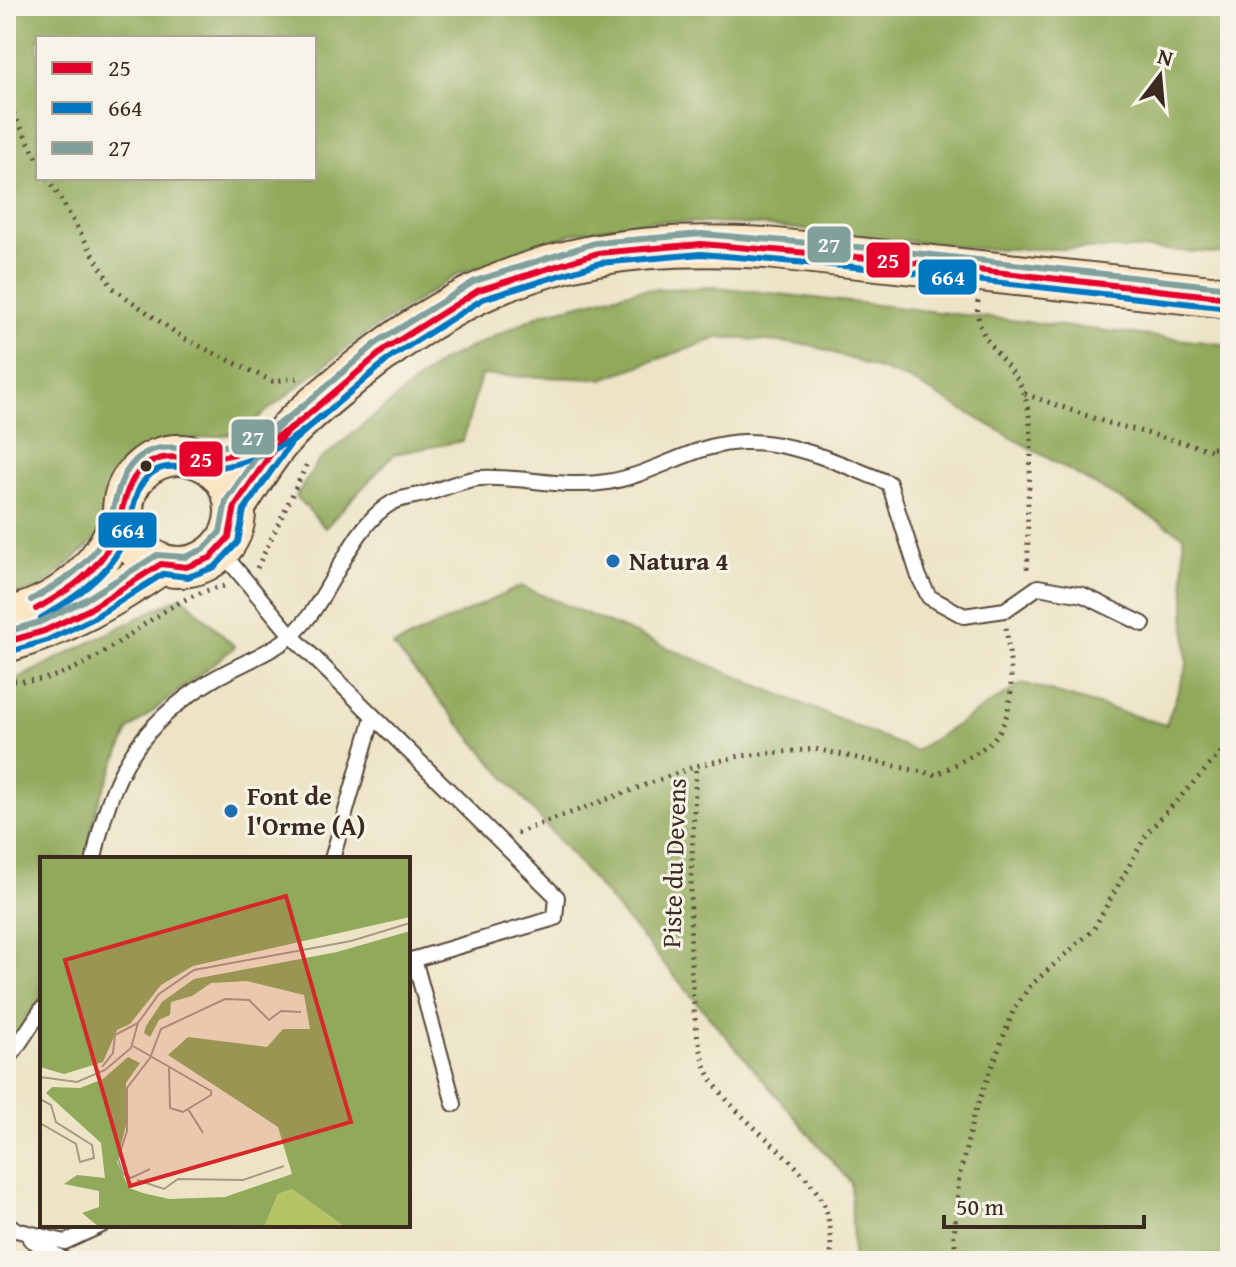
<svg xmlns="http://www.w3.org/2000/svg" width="1236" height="1267" viewBox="0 0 1236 1267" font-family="'Gentium Book Plus',serif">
<rect width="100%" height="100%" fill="#f7f3e8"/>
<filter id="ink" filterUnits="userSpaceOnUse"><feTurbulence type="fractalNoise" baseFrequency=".0125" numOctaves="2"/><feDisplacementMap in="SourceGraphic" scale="16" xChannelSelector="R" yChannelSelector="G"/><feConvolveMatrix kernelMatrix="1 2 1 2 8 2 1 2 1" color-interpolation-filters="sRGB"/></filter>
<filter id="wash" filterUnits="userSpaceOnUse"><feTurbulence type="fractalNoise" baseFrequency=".006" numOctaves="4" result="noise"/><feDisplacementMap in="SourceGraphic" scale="32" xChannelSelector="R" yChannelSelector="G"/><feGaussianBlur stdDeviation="1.8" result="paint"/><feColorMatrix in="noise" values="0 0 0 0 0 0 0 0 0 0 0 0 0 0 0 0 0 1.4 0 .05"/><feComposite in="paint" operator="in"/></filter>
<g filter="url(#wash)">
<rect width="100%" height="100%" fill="#ede4c6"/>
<path fill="#90a95a" stroke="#666a3c" stroke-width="2" fill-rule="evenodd" d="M6,6H1230V254L1149,249H981L761,225L652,221L575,233L460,273L358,339L239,433L163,444L138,456L121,476L107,529L41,589L6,596ZM38,38H314V178H38Z
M718,287L1230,345V1261H853L851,1183L393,646L521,586L915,751L1023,683L1166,725L1187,665L1183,535L910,380L811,345L721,337L602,379L481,375L463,441L394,454L325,528L296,496L318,462L440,362L543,313L637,290Z
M182,596L235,647L129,730L96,808L86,859H42V995L6,1058V679L19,678Z"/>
</g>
<g filter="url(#ink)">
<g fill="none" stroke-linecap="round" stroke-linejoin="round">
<g stroke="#564637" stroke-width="18">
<path id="service" d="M220,550L292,636L557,897L555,918L408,961
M94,859C110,776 138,725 212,680C237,665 269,654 291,636C331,602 347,528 393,502C403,497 418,496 428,493C445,488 464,479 481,478C523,476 564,489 607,482C655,475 696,442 745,442C793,441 846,466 889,483L919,577L929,597L964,616L1005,610L1038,587L1083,595L1143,624
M332,859L373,717
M414,959L454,1104
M6,1063L42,1009
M6,1222L16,1230L65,1242L102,1225
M30,1239L66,1261"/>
</g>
<g stroke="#564637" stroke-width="44">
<path id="secondary" d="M123 511a56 56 0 1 1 112 0a56 56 0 1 1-112 0Z
M235,506C251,483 265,456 284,436C303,414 330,394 352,375C485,267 597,238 766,248L1230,298
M24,613C71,598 107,561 122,515
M6,642C63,626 112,598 161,564"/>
</g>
<path stroke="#564637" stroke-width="5" stroke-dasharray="2 6" stroke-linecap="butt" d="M6,99L38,160
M48,178L113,288L183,338L272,381L298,378
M978,301C973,345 1014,359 1025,397C1035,432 1030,467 1028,502C1027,525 1029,547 1027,570
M1025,394L1105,422L1230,455
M1212,448L1230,445
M257,568L308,462
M6,680C92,692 147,599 225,586
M517,833L696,766
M832,1261C830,1245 831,1222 825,1207C805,1161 739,1124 712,1080C678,1024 694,836 696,766L740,756L815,749L937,775C954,764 983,752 995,737C1019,708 1010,660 1006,627
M957,1261L954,1236L959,1178L974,1114L1014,1009L1031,985L1093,930L1148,832L1230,743"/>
<use href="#service" stroke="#fff" stroke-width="14"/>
<use href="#secondary" stroke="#fbe6c4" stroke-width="40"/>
<g stroke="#f7f3e8" stroke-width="12">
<path id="bus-1" d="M36,609C64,593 94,575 110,545C125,518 120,482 148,464C166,452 183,460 202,459C245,457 282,438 313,410
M6,642L44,631L88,610L161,564L186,567L210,558L229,537L235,506L283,436L385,349L479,290L598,253L701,244L868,258L1230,298"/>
</g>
<g stroke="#f7f3e8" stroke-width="12">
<path id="bus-2" d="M41,618C74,598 109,576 124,540C134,518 131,488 152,473C169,461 186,470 205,469C249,466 288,446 320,417
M9,652L48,640L92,619L163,574L188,577L215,567L238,542L244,510L291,443L391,357L483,299L600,263L701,254L867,268L1229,308"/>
</g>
<g stroke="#f7f3e8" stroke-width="12">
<path id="bus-3" d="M31,600C57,585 85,569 101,542C118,513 112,476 142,455C163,442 180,450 202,449C242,447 277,429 306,403
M6,632L40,622L83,601L157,555L185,557L204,549L220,532L226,501L275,430L379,341L475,281L595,243L702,234L869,248L1230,288"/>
</g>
<use href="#bus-1" stroke="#e4002b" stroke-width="6"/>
<use href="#bus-2" stroke="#0077c1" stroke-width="6"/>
<use href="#bus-3" stroke="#81a09b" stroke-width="6"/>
</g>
</g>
<circle fill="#3b2a1e" stroke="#f7f3e8" stroke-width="3" cx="146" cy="466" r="7"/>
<g fill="#1f6fb2" stroke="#f7f3e8" stroke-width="3">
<circle cx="613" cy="561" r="8"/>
<circle cx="231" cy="811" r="8"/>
</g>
<g text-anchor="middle" stroke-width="6" stroke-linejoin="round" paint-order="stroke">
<g font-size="26" font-weight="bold" fill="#3b2a1e" stroke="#f7f3e8" text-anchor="start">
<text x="629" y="570">Natura 4</text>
<text x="247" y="805">Font de<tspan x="247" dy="30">l'Orme (A)</tspan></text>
</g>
<g font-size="26" fill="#3b2a1e" stroke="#f7f3e8">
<text transform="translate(674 863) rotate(-88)" y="9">Piste du Devens</text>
</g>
</g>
<g transform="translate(40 857)">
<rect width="370" height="370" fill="#ede4c6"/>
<path d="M252,332L305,370H224L238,337Z" fill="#b5c365"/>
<path d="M0,0H370V60L153,109L121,128L90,167L77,173L63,205L24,217L0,210ZM370,74V370H305L252,332L238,337L224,370H59L42,356L59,350V334L24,327L37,318L65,321L61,286L6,236L12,230L40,231L63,222L88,200L100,206L86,226V268L77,305L89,331L103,336L129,342L185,340L252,317L238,270L128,198L148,180L227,190L243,172H270L264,138L207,124L171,126L152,139L131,145L130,158L119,163L110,180L104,176L106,169L122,145L154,122L297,95Z" fill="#90a95a"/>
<path fill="none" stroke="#a69a83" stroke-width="2" d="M93,189L171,234V238L143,255L130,251L129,211M62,210L73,196L75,178L98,166M0,220L37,225L65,213L91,191L98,166L119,137L154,113L311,84L370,66M0,242L11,248L16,265L52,288L54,301L40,305L36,287L0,266M148,252L163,276M110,312L91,321L83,317L78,302L87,274V231L110,201L121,172L185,142L209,143L229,163L241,154L261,155M97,323L124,332L138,322L203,323L244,309"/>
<path fill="#d62828" fill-opacity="0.15" stroke="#d62828" stroke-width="4" d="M246,39L311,265L90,329L25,103Z"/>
<rect width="370" height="370" fill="none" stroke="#3b2a1e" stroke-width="4"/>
</g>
<g stroke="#f7f3e8" stroke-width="3">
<rect x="806" y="225" width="46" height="39" rx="8" fill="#81a09b"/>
<rect x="865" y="241" width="46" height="38" rx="8" fill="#e4002b"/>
<rect x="917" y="258" width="61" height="38" rx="8" fill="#0077c1"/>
<rect x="230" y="418" width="46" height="38" rx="8" fill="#81a09b"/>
<rect x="178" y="440" width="46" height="38" rx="8" fill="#e4002b"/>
<rect x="97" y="511" width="61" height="38" rx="8" fill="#0077c1"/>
</g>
<g font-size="22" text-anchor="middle" font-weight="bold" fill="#fff">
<text x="829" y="252">27</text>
<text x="888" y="268">25</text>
<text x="948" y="285">664</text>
<text x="253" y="445">27</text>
<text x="201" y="467">25</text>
<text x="128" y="538">664</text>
</g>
<rect width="1236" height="1267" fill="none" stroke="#f7f3e8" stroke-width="32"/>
<rect x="36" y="36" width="280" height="144" fill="#f7f3e8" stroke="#aca397" stroke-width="2"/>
<rect x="52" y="62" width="40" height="12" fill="#e4002b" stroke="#aca397" stroke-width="2"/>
<text x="108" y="76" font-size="24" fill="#3b2a1e">25</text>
<rect x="52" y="102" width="40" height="12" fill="#0077c1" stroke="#aca397" stroke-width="2"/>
<text x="108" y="116" font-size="24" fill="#3b2a1e">664</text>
<rect x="52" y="142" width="40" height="12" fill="#81a09b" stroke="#aca397" stroke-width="2"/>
<text x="108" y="156" font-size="24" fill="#3b2a1e">27</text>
<g transform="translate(1160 76) rotate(16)" stroke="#f7f3e8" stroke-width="6" paint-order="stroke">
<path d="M0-6L14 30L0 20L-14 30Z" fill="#3b2a1e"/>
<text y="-12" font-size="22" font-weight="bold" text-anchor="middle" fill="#3b2a1e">N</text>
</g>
<path d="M944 1215v12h200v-12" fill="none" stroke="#3b2a1e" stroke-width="4"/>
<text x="956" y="1215" font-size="24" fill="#3b2a1e" stroke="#f7f3e8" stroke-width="6" paint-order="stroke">50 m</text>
</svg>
